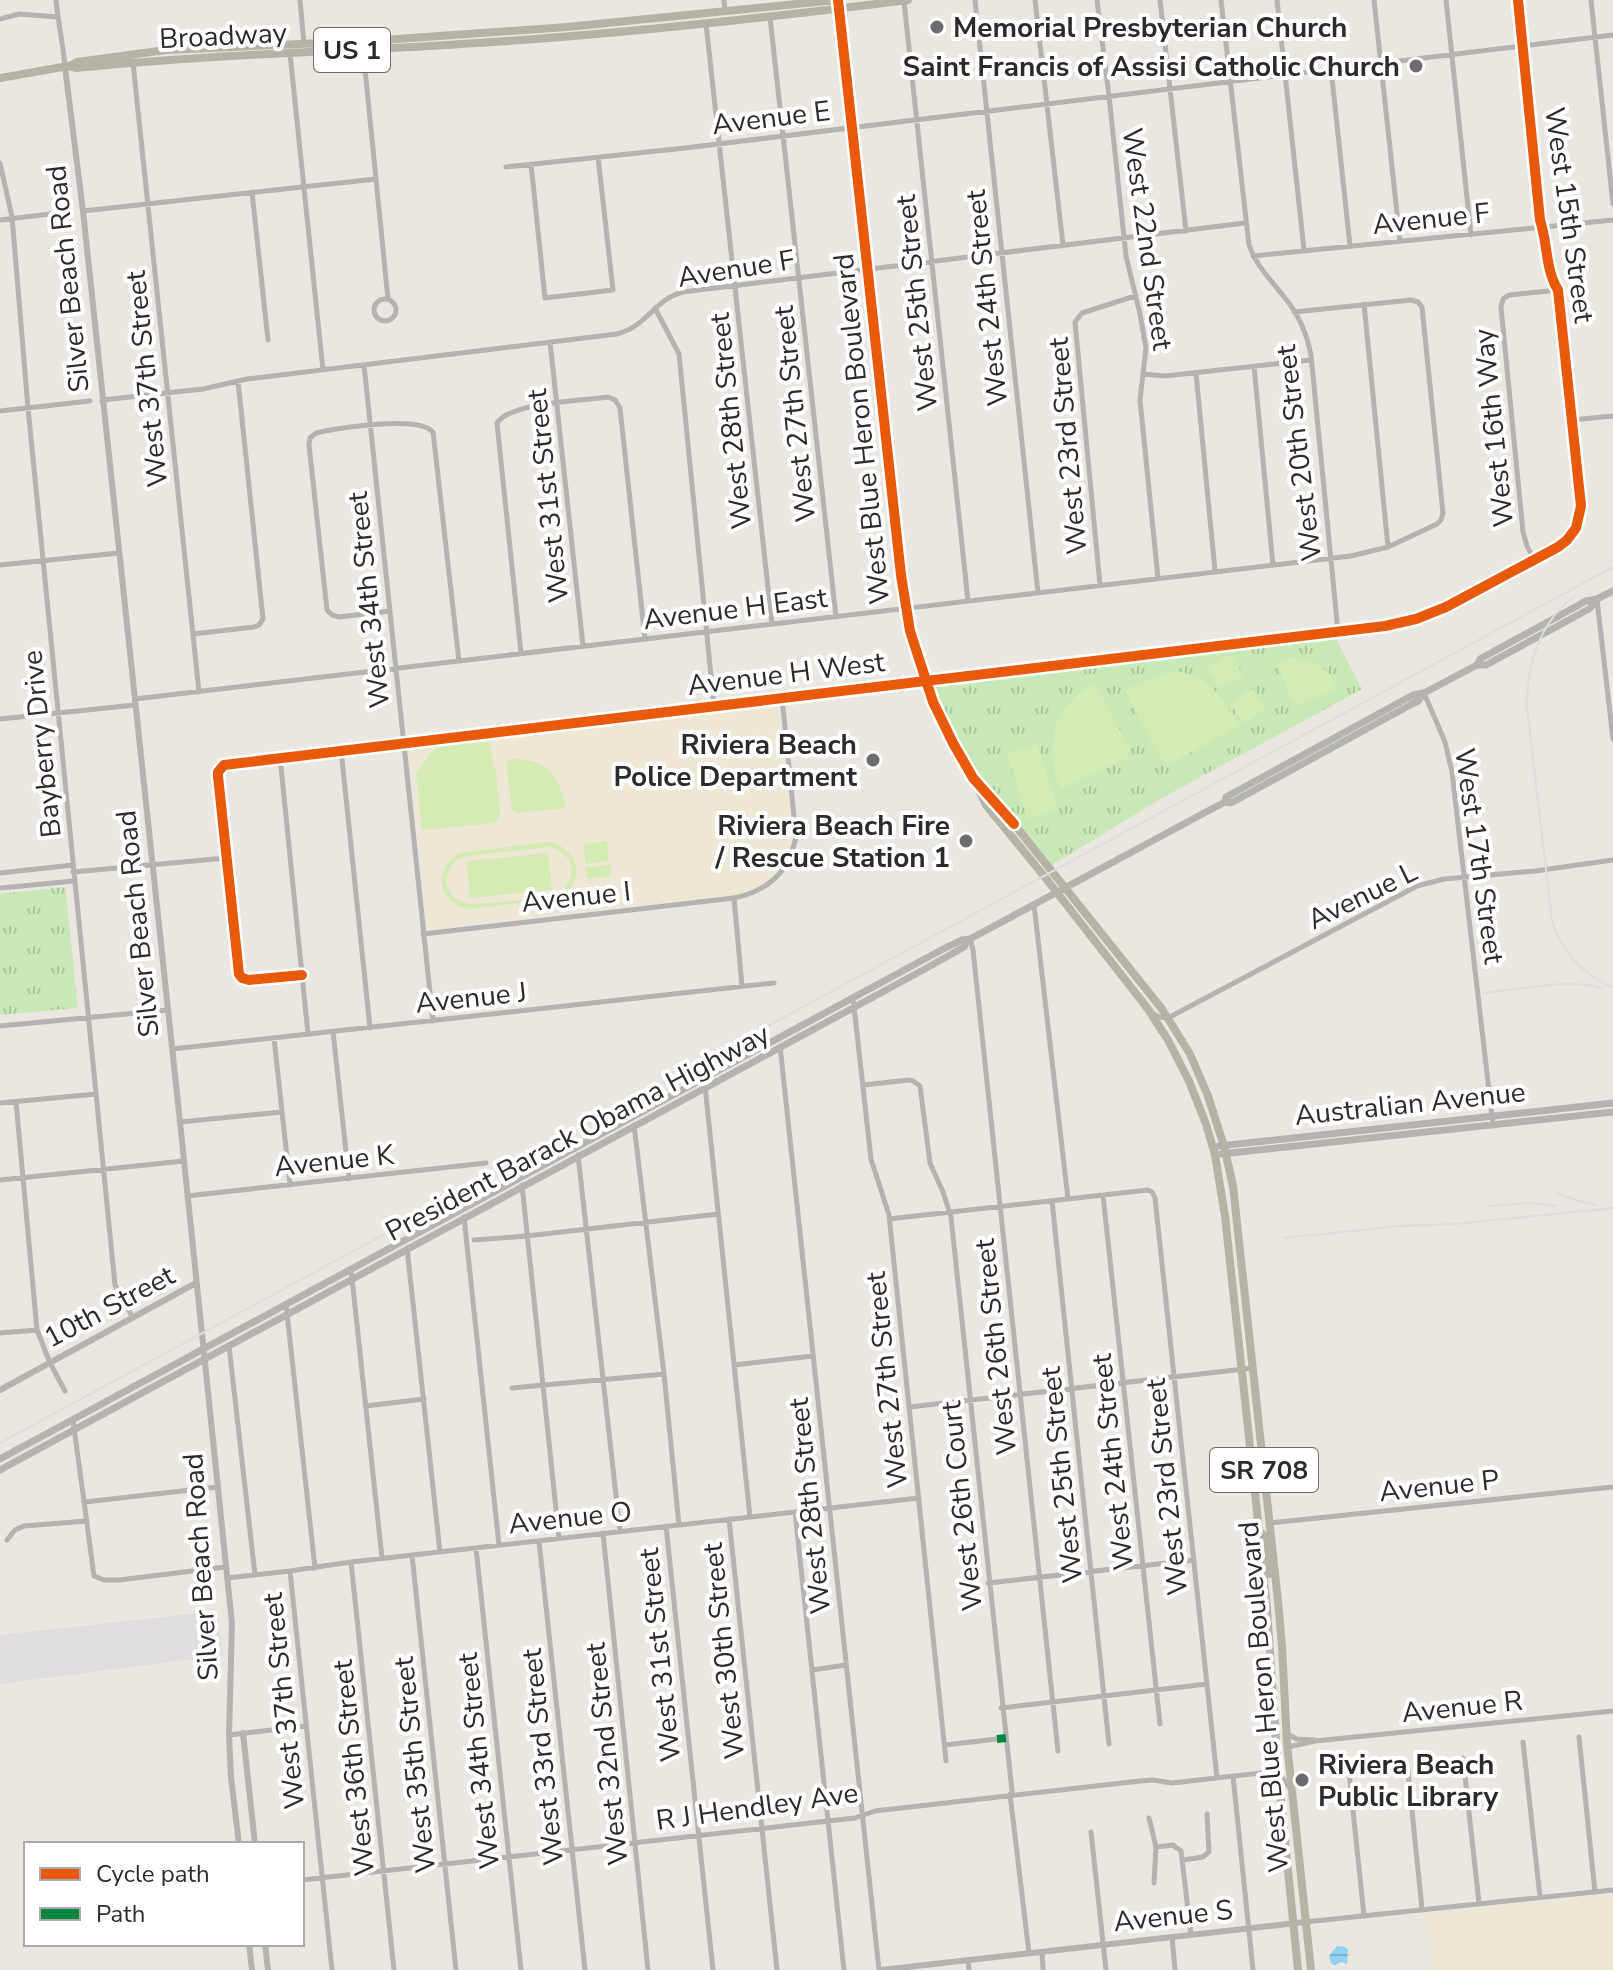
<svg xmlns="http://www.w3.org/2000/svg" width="1613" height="1970" viewBox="0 0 1613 1970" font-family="'Nunito Sans',sans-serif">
<defs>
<pattern id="park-tufts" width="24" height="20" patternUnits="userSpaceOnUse" patternTransform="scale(2)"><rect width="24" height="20" fill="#c8e8b7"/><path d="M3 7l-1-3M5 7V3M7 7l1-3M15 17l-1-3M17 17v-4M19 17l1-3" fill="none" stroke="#acc79e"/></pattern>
<pattern id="water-rules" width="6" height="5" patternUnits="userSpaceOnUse" patternTransform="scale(2)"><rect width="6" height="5" fill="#8fd2f1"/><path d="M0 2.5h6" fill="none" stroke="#7cb4cf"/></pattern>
</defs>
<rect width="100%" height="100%" fill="#eae6e0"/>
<path fill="#e0dddf" d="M217,1611L223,1655L0,1684V1635Z"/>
<path fill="#eee7d4" d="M779,704L793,830L791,847L777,872L752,892L728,896L428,928L410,752L414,748Z
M1613,1895V1970H1433L1426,1914Z"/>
<path fill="url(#park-tufts)" d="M1334,635L1362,689L1162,798L1052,865C1024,831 994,799 971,762C957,739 945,714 934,690L939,683Z
M65,887L78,1008L0,1015V894Z"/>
<path fill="#d4ecb4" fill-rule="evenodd" d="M1231,654L1243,676L1219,688L1207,667Z
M1291,658C1316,659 1327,666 1337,689L1299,704L1293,703L1277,663Z
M1171,671C1210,673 1220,697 1240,726L1169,764L1162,761L1125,690Z
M1095,684L1130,749L1127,758L1060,789C1044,747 1052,705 1095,684Z
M1252,688L1266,708L1244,724L1230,704Z
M488,741L496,773L500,815L495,823L422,830L416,773L436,747Z
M1037,744L1058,809L1028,819L1007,754Z
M512,759C547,758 560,777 566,808L516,813L512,810L506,761Z
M607,841L609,861L586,864L583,844Z
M544,842C578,843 588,880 559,898L469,909C438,903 432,870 459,853ZM548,847C559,849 568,855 571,866C573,877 568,888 558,893C545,900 487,903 469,904C443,899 438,872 461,857Z
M548,853L552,890L470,898L466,861Z
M610,865L611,876L587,879L586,867Z"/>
<path fill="url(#water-rules)" d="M1337,1946L1345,1947L1348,1950L1347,1964L1341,1962L1335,1965L1331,1963L1329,1956Z"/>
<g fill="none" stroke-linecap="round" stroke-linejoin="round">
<path stroke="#b4b3b2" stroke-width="5" d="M56,0C58,22 63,44 65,66
M300,0L304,44
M724,0L725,11
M975,0L1038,593
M1035,0L1063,245
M1097,0L1109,96L1126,256L1140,314L1146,348L1140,400L1158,578
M1160,0L1186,231
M1221,0L1249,245C1257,267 1271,280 1285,298C1299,315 1307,334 1311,355L1338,632
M1277,0L1304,250
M1374,0L1400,241
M1446,0L1471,235
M1591,0L1613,204
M904,1L968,601
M770,17L836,617
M0,19L19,14L58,17
M706,24L772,624
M363,49L388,299
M290,54L323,370
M133,63L199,692
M1331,69L1350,246
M0,163L12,217L28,408L115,1285L133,1318
M531,164L545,298L613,290L598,157
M506,167L685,148L1613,35
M252,192L268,340
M83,211L376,179
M0,220L67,212
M1253,256L1613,220
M374 310a11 11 0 1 1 22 0a11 11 0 1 1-22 0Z
M1364,304L1388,547
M655,308L679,354L714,706
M550,342L583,646
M364,365L433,1021
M1254,366L1273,565
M1196,373L1215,571
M1144,374L1165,376L1311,360
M102,400L203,389L247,379L617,334C648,326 653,300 683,292L1245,223
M0,411L90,401
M1572,420L1613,416
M1534,560L1527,546L1523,532L1501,307L1503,299L1509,295L1558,290
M0,565L119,553
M1100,585L1075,322L1082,313L1135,296
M1597,600L1613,739
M390,611L339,617L332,615L327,610L309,445L310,438L316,433C338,428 418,415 433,432L459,661
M193,634L254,627L259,625L263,619L238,381
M521,653L497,423C511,402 582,401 608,397L615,400L620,408L645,639
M1424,693L1445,742L1452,772L1493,1125
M135,699L1351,556L1388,547L1437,524L1441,520L1443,513L1422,307L1418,302L1411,300L1294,312
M0,719L135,705
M341,750L370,1028
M280,757L308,1034
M73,872L226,858
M0,873L73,865
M0,888L74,881
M734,898L742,986
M1034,905L1068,1199
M423,934L734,898C768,891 790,872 796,836L782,698
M970,939L973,950L1058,1751
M302,975L249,980L242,978L239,974L218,776V772L224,765L1385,626L1416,619L1446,607L1558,547L1567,540L1576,528L1581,506L1558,290C1545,269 1548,244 1540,220L1518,0
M853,998L871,1159L889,1215L946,1761
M1154,1014L1159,1017L1168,1018L1417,886L1444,879L1535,871L1613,860
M0,1026L168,1010
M333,1032L349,1179
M274,1038L290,1185
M780,1046L879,1970
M172,1049L774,983
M863,1085L909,1080L913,1081L920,1086L930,1163L943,1192L951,1217L1012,1791L1011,1795
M705,1086L750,1517
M16,1102L37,1330L50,1363L65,1391
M0,1103L96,1094
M180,1122L282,1112
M634,1125L664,1374L679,1525
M578,1155L620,1531
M0,1180L184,1161
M522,1185L559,1538
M1103,1195L1160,1724
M187,1196L486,1163
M1052,1201L1109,1744
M464,1217L499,1545
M889,1219L1148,1190L1152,1192L1155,1198L1217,1778
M474,1240L527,1236L718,1214
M407,1248L440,1552
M351,1269L382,1558
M286,1304L315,1568
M0,1333L37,1330
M229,1346L255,1575
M734,1365L813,1356
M512,1388L664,1374
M366,1406L424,1399
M909,1407L1253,1368
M73,1420L94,1576L104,1580H119L225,1567
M85,1502L217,1487
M795,1512L844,1970
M729,1519L777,1970
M1270,1523L1613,1487
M666,1526L713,1970
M603,1533L648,1970
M7,1540L15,1530L24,1526L87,1521
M539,1541L585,1970
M476,1548L521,1970
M412,1555L456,1970
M351,1562L394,1970
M290,1571L332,1970
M227,1578L290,1571L351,1562L919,1498
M988,1583L1194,1560
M812,1670L846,1665
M1001,1708L1207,1684
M1287,1734L1297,1739L1314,1740
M229,1735L306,1726
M1579,1737L1595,1892
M1523,1742L1540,1897
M945,1745L997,1739
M1288,1747L1315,1741L1613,1711
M1463,1758L1479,1903
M1407,1762L1422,1909
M1349,1772L1364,1916
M1233,1776L1253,1970
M1010,1794L1029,1953
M1149,1818L1156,1847L1154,1883
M1091,1832L1106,1970
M1156,1847L1173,1845L1181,1851L1191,1935
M1183,1860L1203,1857L1209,1852L1207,1814
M302,1880L828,1821L855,1818L875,1811L1140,1781L1153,1780L1172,1783L1278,1771L1289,1787
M1305,1922L1613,1890
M1172,1937L1175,1970
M1042,1952L1043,1970
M968,1960L969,1970"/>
<path stroke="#b4b3b2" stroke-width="6" d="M65,67L83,211L180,1122L232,1623L229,1735L231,1777L239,1844
M0,1390L196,1283
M243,1733L255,1844
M249,1944L252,1970
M265,1944L268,1970
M881,1970L1305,1922"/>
<path stroke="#b4b3b2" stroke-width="7" d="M1477,665H1486L1589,609L1597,600
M1225,802L1226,797L1413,695L1424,693L1477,665L1480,659L1586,601L1597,599L1613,591
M1219,1146L1613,1103
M1221,1154L1613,1112
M0,1459L945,948L962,940L970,939L1206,812L1225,802L1231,803L1412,704L1418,701L1424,693
M0,1470L923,970L964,947L967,941"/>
<path stroke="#b6b3a6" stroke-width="8" d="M838,0L901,575C908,627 920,676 942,723C956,751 973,776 986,805L1044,876L1148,1009L1168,1040L1189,1081L1206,1124L1215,1155L1225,1216L1256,1502L1267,1609L1278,1771L1298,1970
M69,66L77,62L166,50L369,41L567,27L837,0
M0,78L68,66L77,68C210,54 344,52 478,43C622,34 765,18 908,0
M980,786L1014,824L1162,1009L1190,1054L1208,1096L1224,1146L1233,1186L1278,1601L1282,1646L1287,1744L1311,1970
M1259,1531L1265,1536L1270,1574"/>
<path stroke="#dededf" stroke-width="2" d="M1575,596C1540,620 1526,667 1527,708L1552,921C1562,952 1583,974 1613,988
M1484,993C1523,989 1564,978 1603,988
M1556,1193L1586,1203L1597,1205
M1488,1206L1529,1203L1556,1206
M1284,1238L1400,1226L1455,1224L1613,1208
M0,1443L1613,567"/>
<path stroke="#00873e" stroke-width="8" stroke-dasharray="16 8" stroke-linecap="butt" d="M997,1739L1006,1738"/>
<g stroke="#fff" stroke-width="15">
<path id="cycleway" d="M838,0L901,575L910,631L933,702L953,743L973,778L1014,824
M302,975L249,980L242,978L239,974L218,776V772L224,765L1385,626L1416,619L1446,607L1558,547L1567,540L1576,528L1581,506L1558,290C1545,269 1548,244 1540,220L1518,0"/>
</g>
<use href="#cycleway" stroke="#e8590c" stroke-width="10"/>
</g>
<g fill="#6e6c6a" stroke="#fff" stroke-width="3">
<circle cx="937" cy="27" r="8"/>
<circle cx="1416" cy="66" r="8"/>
<circle cx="873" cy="760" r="8"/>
<circle cx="966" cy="841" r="8"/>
<circle cx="1302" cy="1780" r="8"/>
</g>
<g text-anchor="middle" stroke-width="8" stroke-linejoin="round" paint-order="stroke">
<g fill="#fff" stroke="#6b6b6b" stroke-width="2">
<rect x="314" y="28" width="76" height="44" rx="6"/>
<rect x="1210" y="1448" width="108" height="44" rx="6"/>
</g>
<g font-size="26" font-weight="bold" fill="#2b2b2b">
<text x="352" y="59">US 1</text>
<text x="1264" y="1479">SR 708</text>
</g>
<g font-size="28" font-weight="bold" fill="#2b2b2b" stroke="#fff" text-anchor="end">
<text x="953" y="37" text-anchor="start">Memorial Presbyterian Church</text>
<text x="1400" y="76">Saint Francis of Assisi Catholic Church</text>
<text x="857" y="754">Riviera Beach<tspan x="857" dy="32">Police Department</tspan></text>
<text x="950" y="835">Riviera Beach Fire<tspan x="950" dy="32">/ Rescue Station 1</tspan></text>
<text x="1318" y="1774" text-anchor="start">Riviera Beach<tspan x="1318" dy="32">Public Library</tspan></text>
</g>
<g font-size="28" fill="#2b2b2b" stroke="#fff">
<text transform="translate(223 35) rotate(-3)" y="10">Broadway</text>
<text transform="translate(771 117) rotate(-7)" y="10">Avenue E</text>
<text transform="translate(1570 215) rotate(82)" y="10">West 15th Street</text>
<text transform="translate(1431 218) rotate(-6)" y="10">Avenue F</text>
<text transform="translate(1148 239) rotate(82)" y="10">West 22nd Street</text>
<text transform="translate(736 268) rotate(-9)" y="10">Avenue F</text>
<text transform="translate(67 279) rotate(-96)" y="10">Silver Beach Road</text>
<text transform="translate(986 298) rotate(-96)" y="10">West 24th Street</text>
<text transform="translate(916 303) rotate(-96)" y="10">West 25th Street</text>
<text transform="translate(146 379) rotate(-96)" y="10">West 37th Street</text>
<text transform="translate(794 414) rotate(-96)" y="10">West 27th Street</text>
<text transform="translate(730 421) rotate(-96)" y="10">West 28th Street</text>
<text transform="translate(1493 428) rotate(-96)" y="10">West 16th Way</text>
<text transform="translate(861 429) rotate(-96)" y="10">West Blue Heron Boulevard</text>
<text transform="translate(1067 446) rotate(-95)" y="10">West 23rd Street</text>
<text transform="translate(1298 453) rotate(-97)" y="10">West 20th Street</text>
<text transform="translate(547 496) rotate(-96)" y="10">West 31st Street</text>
<text transform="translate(368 600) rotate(-96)" y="10">West 34th Street</text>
<text transform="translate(735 608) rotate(-7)" y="10">Avenue H East</text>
<text transform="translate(786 673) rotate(-7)" y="10">Avenue H West</text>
<text transform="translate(41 744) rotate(-96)" y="10">Bayberry Drive</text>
<text transform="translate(1480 856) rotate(82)" y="10">West 17th Street</text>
<text transform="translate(1362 895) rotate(-26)" y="10">Avenue L</text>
<text transform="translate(576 896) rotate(-6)" y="10">Avenue I</text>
<text transform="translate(137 924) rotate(-96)" y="10">Silver Beach Road</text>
<text transform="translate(471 997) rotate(-6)" y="10">Avenue J</text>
<text transform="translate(1410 1103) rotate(-6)" y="10">Australian Avenue</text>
<text transform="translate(577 1132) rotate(-28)" y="10">President Barack Obama Highway</text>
<text transform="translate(334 1160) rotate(-6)" y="10">Avenue K</text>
<text transform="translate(109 1306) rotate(-28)" y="10">10th Street</text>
<text transform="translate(995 1347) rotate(-96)" y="10">West 26th Street</text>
<text transform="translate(886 1380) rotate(-96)" y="10">West 27th Street</text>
<text transform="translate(1112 1462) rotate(-96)" y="10">West 24th Street</text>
<text transform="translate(1061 1475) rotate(-96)" y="10">West 25th Street</text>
<text transform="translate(1439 1485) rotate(-6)" y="10">Avenue P</text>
<text transform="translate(1166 1487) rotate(-96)" y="10">West 23rd Street</text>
<text transform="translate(809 1506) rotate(-96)" y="10">West 28th Street</text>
<text transform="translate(961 1506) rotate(-96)" y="10">West 26th Court</text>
<text transform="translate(570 1517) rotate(-6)" y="10">Avenue O</text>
<text transform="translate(200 1567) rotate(-94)" y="10">Silver Beach Road</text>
<text transform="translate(723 1651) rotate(-96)" y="10">West 30th Street</text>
<text transform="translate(659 1655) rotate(-96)" y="10">West 31st Street</text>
<text transform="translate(1263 1697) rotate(-95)" y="10">West Blue Heron Boulevard</text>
<text transform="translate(283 1701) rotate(-96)" y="10">West 37th Street</text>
<text transform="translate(1462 1706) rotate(-6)" y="10">Avenue R</text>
<text transform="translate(606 1754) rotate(-96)" y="10">West 32nd Street</text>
<text transform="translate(542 1757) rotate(-96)" y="10">West 33rd Street</text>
<text transform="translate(478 1761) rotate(-96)" y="10">West 34th Street</text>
<text transform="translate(414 1765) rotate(-96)" y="10">West 35th Street</text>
<text transform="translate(353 1768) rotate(-96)" y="10">West 36th Street</text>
<text transform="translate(757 1806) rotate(-8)" y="10">R J Hendley Ave</text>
<text transform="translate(1173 1915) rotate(-6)" y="10">Avenue S</text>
</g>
</g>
<rect x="24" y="1842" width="280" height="104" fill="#ffffff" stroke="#aaaaaa" stroke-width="2"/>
<rect x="40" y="1868" width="40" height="12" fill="#e8590c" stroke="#aaaaaa" stroke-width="2"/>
<text x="96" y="1882" font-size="24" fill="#2b2b2b">Cycle path</text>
<rect x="40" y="1908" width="40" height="12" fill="#00873e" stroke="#aaaaaa" stroke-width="2"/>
<text x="96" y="1922" font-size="24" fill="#2b2b2b">Path</text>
</svg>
